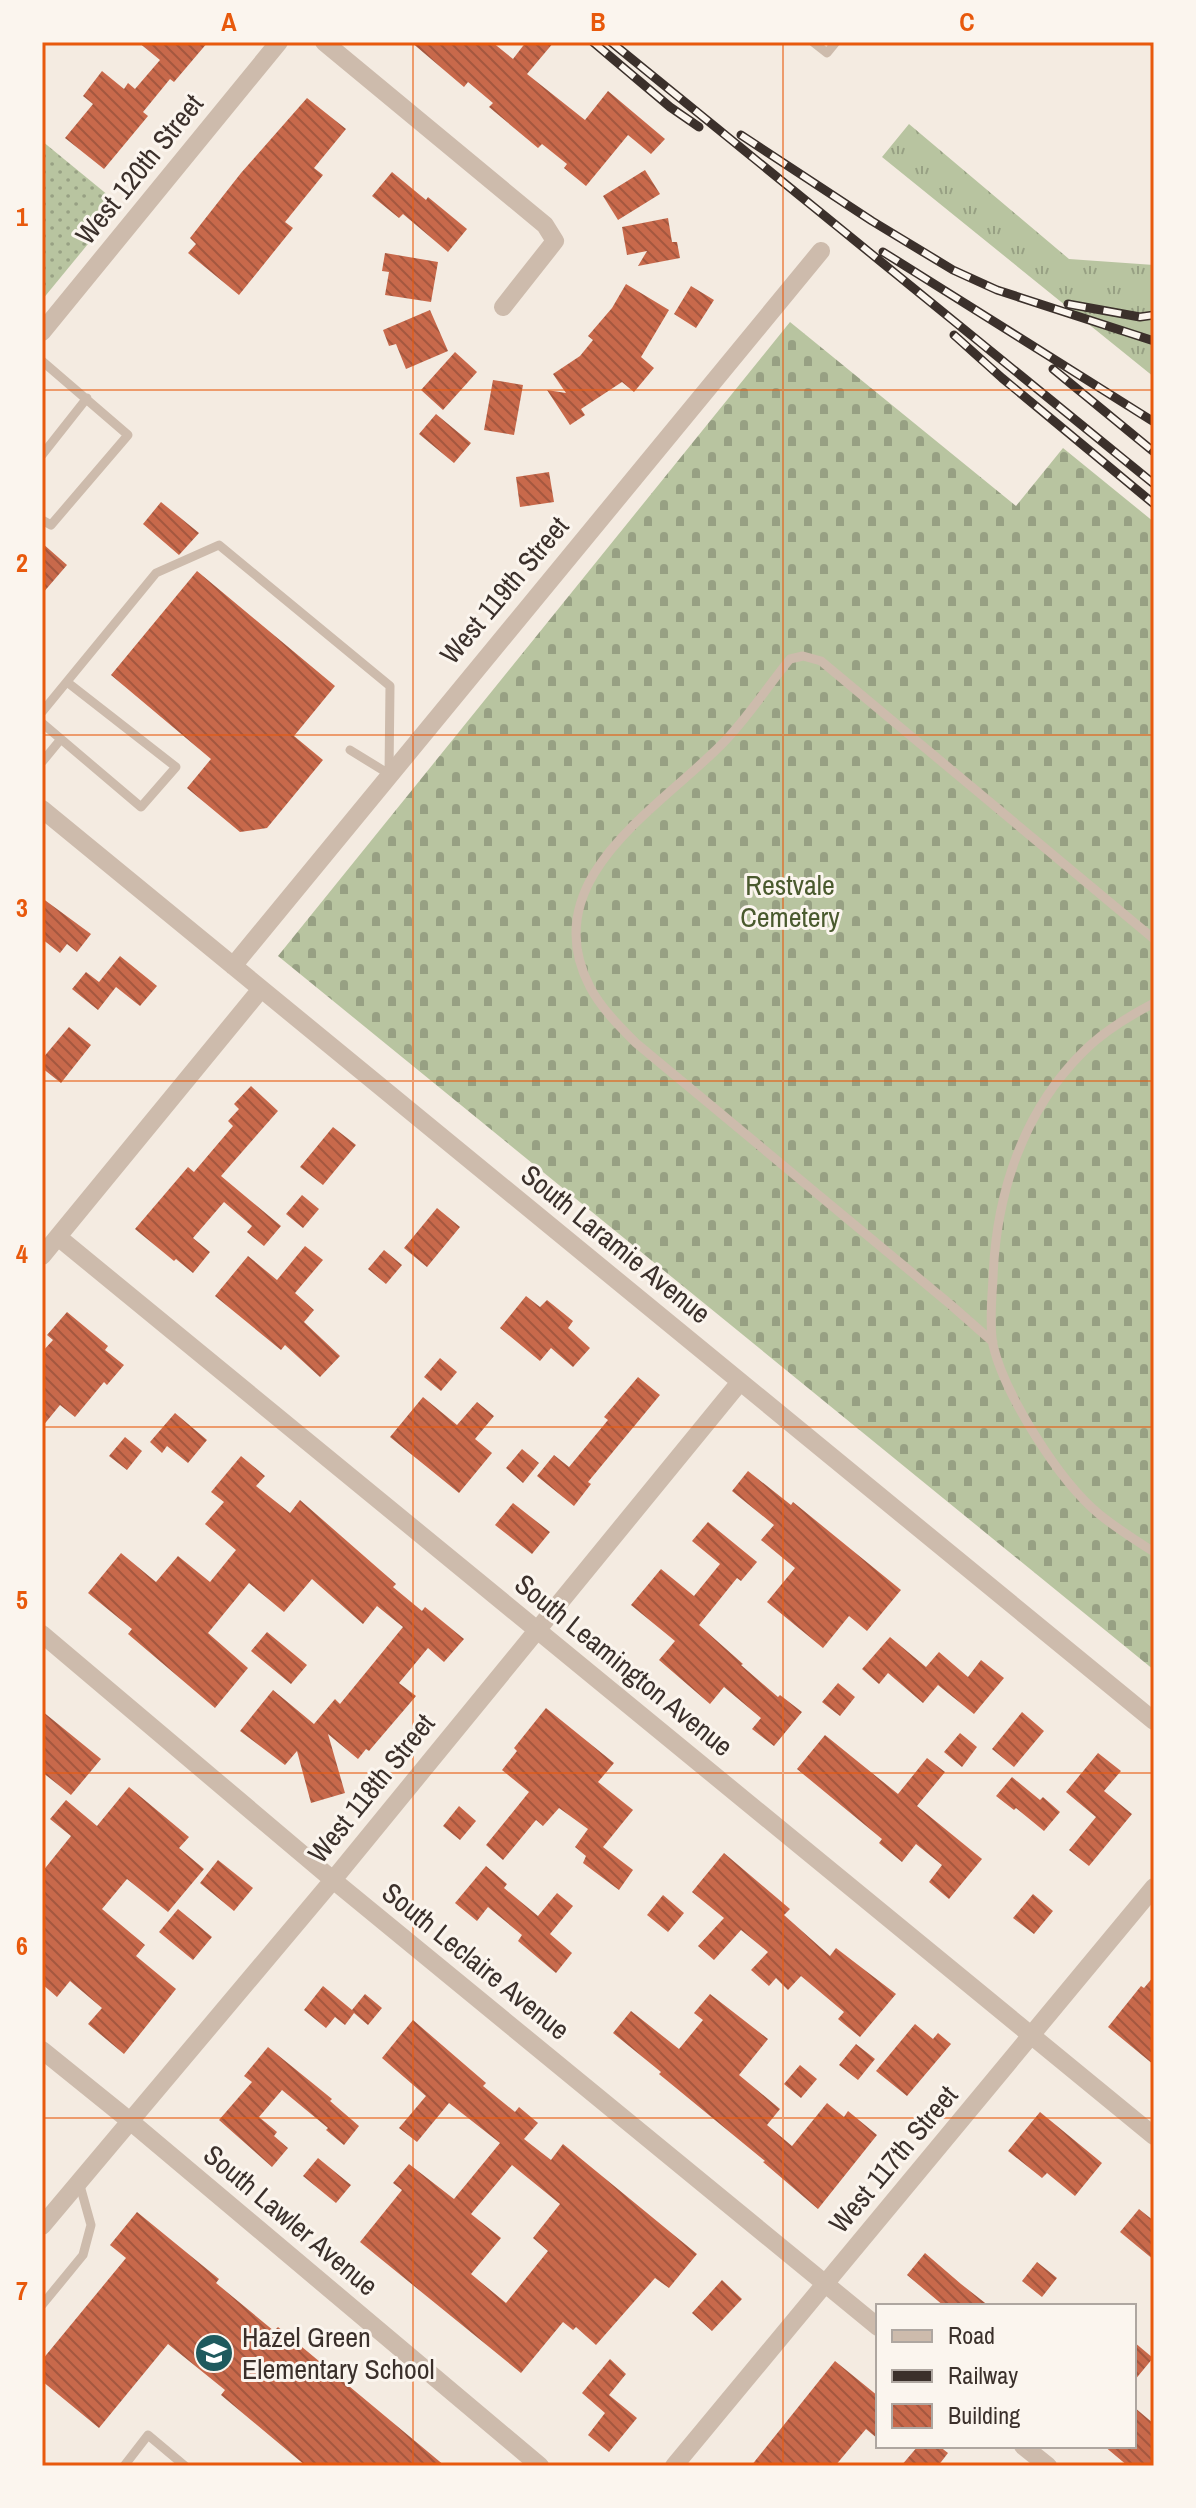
<svg xmlns="http://www.w3.org/2000/svg" width="1196" height="2508" viewBox="0 0 1196 2508" font-family="'Archivo Narrow',sans-serif">
<defs>
<pattern id="grass-tufts" width="24" height="20" patternUnits="userSpaceOnUse" patternTransform="scale(2)"><rect width="24" height="20" fill="#b8c4a0"/><path d="M3 7l-1-3M5 7V3M7 7l1-3M15 17l-1-3M17 17v-4M19 17l1-3" fill="none" stroke="#97a083"/></pattern>
<pattern id="cemetery-stones" width="16" height="16" patternUnits="userSpaceOnUse" patternTransform="scale(2)"><rect width="16" height="16" fill="#b8c4a0"/><path d="M2 7V4a2 2 0 0 1 4 0v3zM10 15v-3a2 2 0 0 1 4 0v3z" fill="#97a083"/></pattern>
<pattern id="park-dots" width="8" height="8" patternUnits="userSpaceOnUse" patternTransform="scale(2)"><rect width="8" height="8" fill="#b8c4a0"/><path d="M2 2h.1M6 6h.1" fill="none" stroke="#97a083" stroke-width="1.8" stroke-linecap="round"/></pattern>
<pattern id="building-back-hatch" width="6" height="6" patternUnits="userSpaceOnUse" patternTransform="scale(2)"><rect width="6" height="6" fill="#c8694b"/><path d="M-1 5l2 2M0 0l6 6M5-1l2 2" fill="none" stroke="#a4573f"/></pattern>
</defs>
<rect width="100%" height="100%" fill="#f4ebe1"/>
<path fill="url(#grass-tufts)" d="M909,124L1069,259L1154,265V377L882,157Z"/>
<path fill="url(#cemetery-stones)" d="M790,322L1016,506L1063,448L1154,522V1670L278,956Z"/>
<path fill="url(#park-dots)" d="M42,141L120,205L42,300Z"/>
<path fill="url(#building-back-hatch)" fill-rule="evenodd" d="M138,42H208L174,82L170,79L143,112L148,116L104,169L65,138L93,104L83,96L102,71L124,89L128,83L135,89L160,60Z
M411,42H492L513,59L526,42H554L527,74L585,120L608,91L665,139L651,154L628,135L586,186L564,168L567,164L542,144L538,148L489,107L493,103L468,82L464,87Z
M307,98L346,129L314,168L323,175L285,222L293,228L239,295L188,253L196,244L190,238L241,173Z
M645,170L660,194L618,220L603,196Z
M392,172L426,200L428,197L467,229L448,252L403,214L399,218L372,196Z
M668,218L672,242H677L680,258L638,266L647,251L627,255L622,227Z
M385,253L438,262L431,302L385,295L389,272L382,271Z
M626,284L669,310L641,357L654,368L634,392L622,382L581,409L585,415L570,425L547,390L566,393L553,374L580,356L593,340L588,336L612,308Z
M691,286L714,300L696,328L674,314Z
M430,310L448,351L406,369L396,344L389,346L383,330Z
M455,352L477,372L443,410L421,390Z
M493,380L523,385L514,435L484,430Z
M436,414L471,443L454,463L419,434Z
M549,472L554,502L520,507L516,477Z
M161,502L199,533L179,555L143,524Z
M42,543L67,565L42,594Z
M197,571L335,686L294,736L323,760L267,828L240,832L187,788L211,759L111,675Z
M42,898L91,934L77,952L67,944L60,953L42,939Z
M120,956L157,986L140,1006L116,987L98,1010L72,989L86,972L99,982Z
M69,1027L91,1045L61,1083L42,1068V1059Z
M251,1086L278,1111L221,1176L281,1226L264,1246L247,1232L252,1226L224,1202L193,1238L210,1252L193,1273L176,1259L174,1261L135,1229L188,1167L194,1172L233,1126L228,1121L239,1109L234,1104Z
M333,1127L356,1145L323,1185L300,1167Z
M302,1195L319,1209L303,1228L286,1214Z
M437,1208L460,1227L427,1267L404,1248Z
M305,1246L323,1260L295,1293L314,1310L304,1322L340,1356L320,1377L285,1345L281,1350L215,1296L248,1256L277,1280Z
M384,1250L402,1265L386,1284L368,1269Z
M526,1296L540,1307L547,1300L573,1321L568,1328L590,1348L573,1367L551,1348L540,1361L500,1328Z
M67,1312L108,1346L105,1350L124,1365L107,1385L104,1382L75,1417L60,1405L42,1427V1352L53,1340L47,1335Z
M440,1358L457,1372L441,1391L424,1377Z
M638,1377L660,1395L588,1482L591,1484L574,1506L537,1476L554,1455L569,1467L608,1420L604,1417Z
M423,1397L457,1425L477,1402L494,1416L475,1439L492,1453L459,1493L390,1437Z
M175,1413L207,1440L188,1463L167,1446L162,1453L150,1442Z
M125,1437L142,1451L127,1470L109,1456Z
M522,1449L539,1463L523,1483L506,1468Z
M241,1456L265,1476L256,1486L290,1513L300,1500L396,1584L393,1587L422,1611L425,1607L464,1639L444,1662L428,1648L399,1683L416,1696L369,1751L366,1749L358,1759L328,1734L345,1793L311,1803L297,1751L285,1765L240,1731L273,1690L314,1724L335,1699L340,1704L403,1627L377,1606L363,1624L312,1579L284,1612L249,1583L208,1633L248,1668L215,1708L128,1634L132,1629L88,1593L121,1553L156,1582L178,1556L210,1582L236,1550L205,1524L224,1502L211,1492Z
M748,1471L791,1505L793,1502L901,1590L867,1631L849,1616L823,1648L767,1602L795,1568L761,1540L774,1525L732,1491Z
M513,1503L550,1532L532,1554L495,1525Z
M708,1522L757,1562L741,1581L737,1578L699,1625L743,1664L741,1665L778,1697L780,1695L802,1712L774,1746L752,1729L761,1718L724,1687L710,1704L659,1660L675,1641L631,1605L661,1569L694,1596L720,1564L692,1541Z
M267,1632L307,1665L291,1684L251,1651Z
M890,1637L926,1667L939,1652L968,1677L981,1660L1004,1678L974,1714L938,1685L923,1703L888,1673L879,1684L862,1669Z
M838,1683L855,1697L840,1716L822,1702Z
M546,1708L614,1763L598,1782L633,1810L603,1847L633,1870L619,1890L583,1863L586,1856L575,1847L588,1829L559,1808L543,1826L536,1820L503,1860L486,1845L529,1792L502,1770L517,1751L514,1748Z
M42,1711L101,1759L71,1795L42,1772Z
M1022,1712L1044,1731L1014,1767L992,1749Z
M960,1733L977,1747L962,1767L944,1752Z
M825,1735L898,1794L927,1758L945,1772L917,1806L982,1859L949,1899L929,1882L942,1865L916,1844L902,1862L879,1843L882,1839L797,1769Z
M1098,1753L1121,1771L1104,1791L1132,1814L1089,1866L1069,1850L1096,1817L1066,1792Z
M1012,1777L1040,1800L1043,1797L1060,1812L1044,1831L1016,1808L1014,1810L996,1796Z
M129,1787L189,1837L179,1848L204,1869L168,1912L127,1879L102,1909L145,1945L136,1956L176,1989L124,2054L88,2024L102,2008L70,1981L57,1997L42,1984V1872L71,1836L50,1819L66,1800L97,1826Z
M459,1806L476,1821L460,1840L443,1826Z
M724,1853L790,1909L784,1915L830,1956L836,1948L896,1994L860,2037L838,2019L844,2012L801,1976L788,1990L776,1978L769,1986L751,1970L768,1952L741,1930L714,1960L698,1946L724,1918L692,1892Z
M218,1860L253,1888L234,1911L200,1883Z
M486,1866L507,1884L504,1888L538,1916L557,1893L573,1906L550,1934L572,1953L556,1973L518,1941L522,1935L488,1907L477,1921L455,1903Z
M1033,1894L1053,1911L1034,1934L1013,1918Z
M663,1895L684,1913L668,1932L647,1915Z
M178,1909L212,1937L193,1960L159,1932Z
M1154,1976V2065L1108,2027L1141,1986L1144,1988Z
M323,1986L352,2010L365,1994L382,2008L368,2025L354,2013L345,2025L335,2017L326,2028L304,2010Z
M710,1994L768,2039L739,2075L780,2109L767,2125L792,2146L827,2103L844,2117L848,2111L877,2135L818,2209L763,2162L765,2161L659,2074L661,2072L613,2033L631,2011L679,2049L703,2020L694,2013Z
M413,2020L486,2083L483,2086L515,2112L519,2107L538,2123L524,2139L551,2160L563,2144L697,2254L669,2288L655,2278L596,2345L576,2327L573,2330L563,2322L521,2373L360,2242L402,2190L393,2183L409,2164L454,2199L500,2143L449,2103L417,2142L399,2128L426,2096L382,2058ZM512,2165L560,2204L533,2238L548,2251L506,2303L471,2274L501,2238L471,2214Z
M915,2024L933,2039L938,2033L951,2044L907,2096L876,2071Z
M856,2044L875,2059L858,2080L839,2065Z
M268,2047L332,2099L330,2101L359,2126L344,2145L326,2130L328,2128L282,2090L259,2117L277,2132L274,2136L288,2148L272,2167L219,2120L252,2082L244,2076Z
M800,2065L817,2079L801,2098L784,2084Z
M1040,2112L1102,2163L1075,2196L1047,2173L1042,2178L1008,2151Z
M318,2158L351,2185L336,2203L303,2176Z
M1139,2209L1154,2221V2260L1120,2232Z
M137,2212L219,2279L216,2283L274,2331L278,2327L445,2466H306L221,2395L225,2390L168,2344L99,2428L42,2381V2360L126,2258L110,2245Z
M925,2253L961,2284L989,2306H944L907,2275Z
M1037,2262L1057,2278L1042,2297L1022,2281Z
M722,2280L742,2299L712,2331L692,2313Z
M1134,2342L1153,2358L1134,2381Z
M610,2359L626,2374L609,2395L637,2418L609,2452L588,2435L605,2413L582,2393Z
M835,2361L878,2396V2439L866,2429L835,2466H751Z
M1134,2407L1154,2424V2466H1128L1104,2446H1134Z
M918,2446H939L948,2453L938,2466H901Z"/>
<g fill="none" stroke-linecap="round" stroke-linejoin="round">
<path stroke="#cdbbac" stroke-width="9" d="M813,42L827,53L836,42
M1153,42H1154
M42,361L128,435L51,525L42,520
M42,455L87,398
M42,712L156,573L219,545L390,686L389,774L350,750
M42,723L141,807L176,767L67,682
M42,762L61,739
M1154,1003C1129,1016 1104,1031 1084,1051C1023,1111 996,1194 993,1278C992,1298 989,1324 993,1345C1005,1395 1059,1481 1099,1514C1116,1528 1135,1540 1154,1552
M993,1342L951,1305L636,1043C619,1026 601,1008 590,987C534,880 658,809 721,745C747,719 767,687 790,659L803,656L821,661L1154,939
M42,2305L83,2255L91,2225L79,2182
M124,2466L148,2435L185,2466"/>
<path stroke="#cdbbac" stroke-width="18" d="M324,42L545,225L555,241L503,307
M42,332L279,42
M42,809L1154,1721
M233,966L821,251
M58,1237L1154,2136
M42,1256L261,989
M42,1634L333,1880L878,2327
M42,2050L130,2121L540,2466
M42,2226L333,1880L740,1382
M1023,2446L1048,2466
M674,2466L1154,1887"/>
<g stroke="#3b302b" stroke-width="9">
<path id="rail" d="M593,42L670,107L699,127
M611,42L1154,484
M741,135L872,221L953,270L997,290L1154,341
M883,252L1154,422
M1068,304L1140,317L1154,315
M954,335L1002,378L1154,504
M1053,369L1154,452"/>
</g>
<use href="#rail" stroke="#fbf5ee" stroke-width="6" stroke-dasharray="18" stroke-linecap="butt"/>
</g>
<path fill="none" stroke="#e8590c" stroke-width="2" stroke-opacity="0.55" d="M413,42V2466M783,42V2466M42,390H1154M42,735H1154M42,1081H1154M42,1427H1154M42,1773H1154M42,2118H1154"/>
<defs>
<g id="school-disc" transform="scale(2)"><circle r="9.5" fill="#1f5a5e" stroke="#fbf5ee"/><path d="M0-5L7-2L0 1L-7-2ZM-4 1L0 2.5L4 1V4Q0 6-4 4Z" fill="#fff"/></g>
</defs>
<g fill-rule="evenodd">
<use href="#school-disc" x="214" y="2353"/>
</g>
<g text-anchor="middle" stroke-width="6" stroke-linejoin="round" paint-order="stroke">
<g font-size="28" fill="#3b302b" stroke="#fbf5ee">
<text transform="translate(139 169) rotate(-51)" y="10">West 120th Street</text>
<text transform="translate(504 590) rotate(-50)" y="10">West 119th Street</text>
<text transform="translate(616 1244) rotate(39)" y="10">South Laramie Avenue</text>
<text transform="translate(624 1665) rotate(39)" y="10">South Leamington Avenue</text>
<text transform="translate(371 1788) rotate(-51)" y="10">West 118th Street</text>
<text transform="translate(476 1961) rotate(39)" y="10">South Leclaire Avenue</text>
<text transform="translate(893 2159) rotate(-50)" y="10">West 117th Street</text>
<text transform="translate(291 2220) rotate(40)" y="10">South Lawler Avenue</text>
</g>
<g font-size="28" fill="#4a5a2e" stroke="#fbf5ee">
<text x="790" y="895">Restvale<tspan x="790" dy="32">Cemetery</tspan></text>
</g>
<g font-size="28" fill="#3b302b" stroke="#fbf5ee" text-anchor="start">
<text x="242" y="2347">Hazel Green<tspan x="242" dy="32">Elementary School</tspan></text>
</g>
</g>
<rect width="1196" height="2508" fill="none" stroke="#fbf5ee" stroke-width="88"/>
<rect x="876" y="2304" width="260" height="144" fill="#fbf5ee" stroke="#aea6a0" stroke-width="2"/>
<rect x="892" y="2330" width="40" height="12" fill="#cdbbac" stroke="#aea6a0" stroke-width="2"/>
<text x="948" y="2344" font-size="24" fill="#3b302b">Road</text>
<rect x="892" y="2370" width="40" height="12" fill="#3b302b" stroke="#aea6a0" stroke-width="2"/>
<text x="948" y="2384" font-size="24" fill="#3b302b">Railway</text>
<rect x="892" y="2404" width="40" height="24" fill="url(#building-back-hatch)" stroke="#aea6a0" stroke-width="2"/>
<text x="948" y="2424" font-size="24" fill="#3b302b">Building</text>
<rect x="44" y="44" width="1108" height="2420" fill="none" stroke="#e8590c" stroke-width="3"/>
<g font-size="26" text-anchor="middle" font-weight="bold" fill="#e8590c">
<text x="229" y="31">A</text>
<text x="598" y="31">B</text>
<text x="967" y="31">C</text>
<text x="22" y="226">1</text>
<text x="22" y="572">2</text>
<text x="22" y="917">3</text>
<text x="22" y="1263">4</text>
<text x="22" y="1609">5</text>
<text x="22" y="1955">6</text>
<text x="22" y="2300">7</text>
</g>
</svg>
